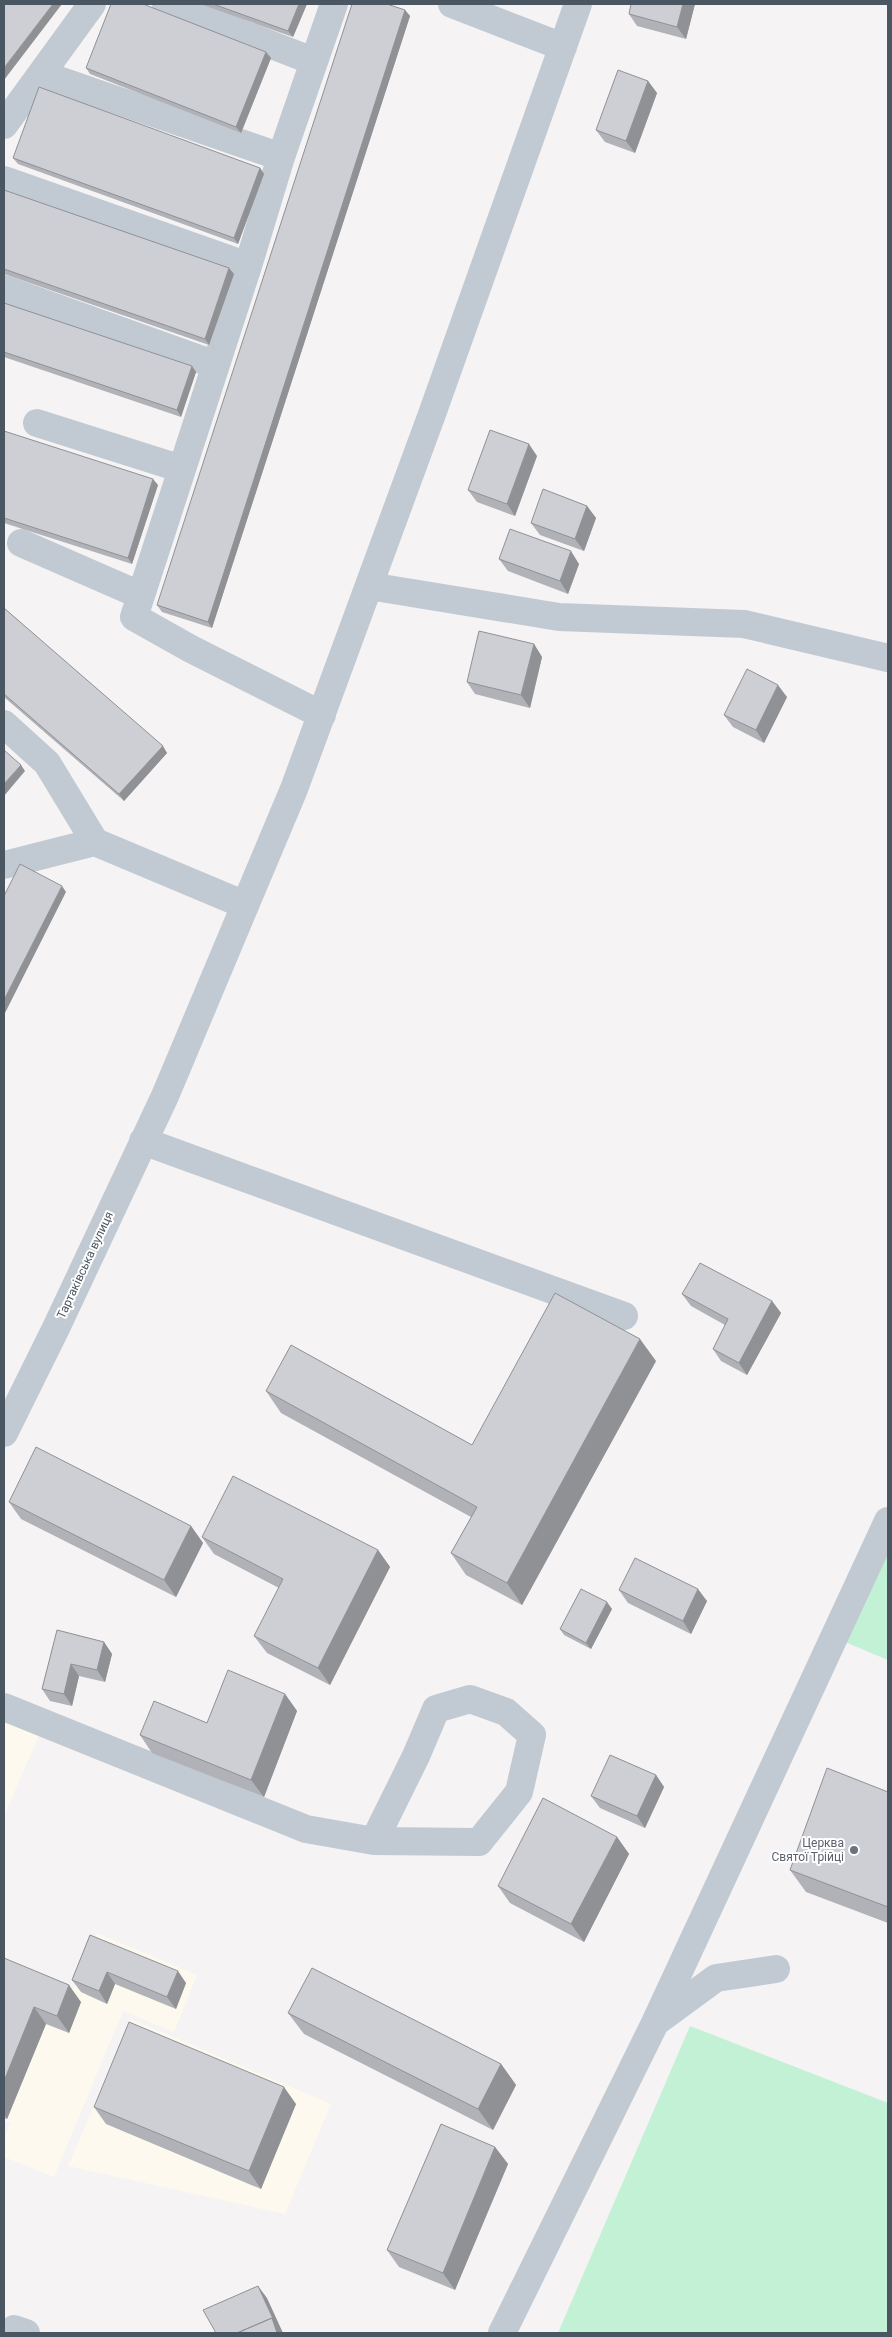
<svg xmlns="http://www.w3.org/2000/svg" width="892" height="2337" viewBox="0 0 892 2337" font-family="Roboto,sans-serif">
<rect width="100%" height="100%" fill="#f5f3f3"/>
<path fill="#fdf9ef" d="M4,1720L39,1735L4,1816Z
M97,1933L197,1975L174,2032L123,2011L54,2177L4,2157V2140L10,2123L4,2120V1964L5,1961L74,1989Z
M131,2019L331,2104L285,2214L68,2166Z"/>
<path fill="#c3f1d5" d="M888,1549V1660L845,1642Z
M690,2026L888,2103V2333H558Z"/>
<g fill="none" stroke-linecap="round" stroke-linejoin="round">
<path stroke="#c1cad2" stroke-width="28" d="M166,4L313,61
M452,4L563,47
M41,74L281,157
M4,125L92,4
M4,180L248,266
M4,289L216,365
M37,423L182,469
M21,543L140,595
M369,586L559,617L744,624L888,658
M322,715L191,649L134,617L248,266L281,157L334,4
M4,724L47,763L95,842L245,905
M4,865L95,842
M143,1141L624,1316
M4,1433L56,1328L165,1096L294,789L432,414L578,4
M4,1707L306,1829L374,1841L479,1842L519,1792L532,1735L506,1712L470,1699L436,1709L416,1756L374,1841
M656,2022L716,1978L776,1969
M13,2333L14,2329L26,2333
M502,2333L655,2023L888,1521"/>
</g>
<path fill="#b0b2b7" d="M200,4H307L293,37Z
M695,4L686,39L637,26L629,14Z
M405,10L410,16L212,628L162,612L157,605Z
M266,52L271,58L241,133L90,74L86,68Z
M648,81L657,93L635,153L605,142L596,130Z
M13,158L260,168L264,174L238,244L18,164Z
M4,190L234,274L209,345L4,274Z
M4,303L196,372L181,417L4,357Z
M4,431L158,485L132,564L4,523Z
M537,456L515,516L477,502L468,490Z
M587,506L596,518L584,551L540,535L531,523Z
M499,559L579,564L568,594L508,571Z
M4,608L167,753L124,801L4,697Z
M534,644L542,657L530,708L475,694L467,682Z
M787,697L764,743L733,727L724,715Z
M682,1294L772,1301L781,1313L747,1375L721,1361L713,1349L725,1325L691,1306Z
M656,1361L522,1605L466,1575L451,1553L471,1517L281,1413L266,1391L472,1445Z
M9,1502L191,1526L203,1543L176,1597L21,1519Z
M202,1537L378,1550L390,1567L330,1685L267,1653L254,1636L279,1588L214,1554Z
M619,1590L707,1601L691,1634L628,1603Z
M612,1609L591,1649L564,1635L560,1629Z
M57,1630L104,1642L112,1654L105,1682L79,1676L72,1706L50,1701L42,1689Z
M285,1694L297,1711L264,1797L152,1753L140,1735L207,1723Z
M656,1775L664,1787L645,1828L600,1808L591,1796Z
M888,1792V1923L806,1892L790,1870Z
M617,1837L629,1854L584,1942L510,1903L498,1886Z
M90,1935L186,1983L176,2009L115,1984L107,2004L81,1992L72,1980Z
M4,1958L81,2002L69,2033L46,2024L7,2119L4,2118Z
M288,2013L501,2064L516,2085L493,2130L304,2034Z
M296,2104L261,2189L106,2124L94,2107Z
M495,2147L508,2164L455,2290L399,2267L387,2250Z"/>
<path fill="#909195" d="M53,4H62L4,80V68Z
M299,4H307L293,37L288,31Z
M683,4H695L686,39L677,27Z
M405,10L410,16L212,628L208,622Z
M266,52L271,58L241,133L236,127Z
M648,81L657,93L635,153L626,141Z
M260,168L264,174L238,244L234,238Z
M229,268L234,274L209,345L205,339Z
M192,366L196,372L181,417L177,410Z
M529,444L537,456L515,516L507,504Z
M153,479L158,485L132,564L128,558Z
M587,506L596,518L584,551L575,539Z
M571,551L579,564L568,594L560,581Z
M534,644L542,657L530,708L521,695Z
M778,685L787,697L764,743L756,730Z
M163,746L167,753L124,801L119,794Z
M21,765L25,771L4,796V784Z
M62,886L66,892L4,1015V1000Z
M772,1301L781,1313L747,1375L739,1363Z
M640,1339L656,1361L522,1605L507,1583Z
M191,1526L203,1543L176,1597L164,1580Z
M378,1550L390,1567L330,1685L318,1668Z
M698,1589L707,1601L691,1634L683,1621Z
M607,1602L612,1609L591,1649L586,1643Z
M104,1642L112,1654L105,1682L97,1670Z
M71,1664L79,1676L72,1706L64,1694Z
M285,1694L297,1711L264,1797L251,1780Z
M656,1775L664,1787L645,1828L637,1816Z
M617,1837L629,1854L584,1942L571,1924Z
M178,1971L186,1983L176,2009L167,1997Z
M107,1972L115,1984L107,2004L99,1991Z
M69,1985L81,2002L69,2033L57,2016Z
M34,2007L46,2024L7,2119L4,2114V2081Z
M501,2064L516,2085L493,2130L478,2109Z
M284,2087L296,2104L261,2189L249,2171Z
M495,2147L508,2164L455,2290L443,2273Z
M258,2286L267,2298L283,2333H277Z"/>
<path fill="#cdcfd5" stroke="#909195" d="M4,4H53L4,68Z
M111,4H143L266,52L236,127L86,68Z
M213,4H299L288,31Z
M352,4H387L405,10L208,622L157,605Z
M631,4H683L677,27L629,14Z
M618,70L648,81L626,141L596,130Z
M39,87L260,168L234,238L13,158Z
M4,190L229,268L205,339L4,269Z
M4,303L192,366L177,410L4,352Z
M490,430L529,444L507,504L468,490Z
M4,431L153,479L128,558L4,518Z
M543,489L587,506L575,539L531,523Z
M510,529L571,551L560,581L499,559Z
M4,608L163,746L119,794L4,694Z
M479,631L534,644L521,695L467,682Z
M747,669L778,685L756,730L724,715Z
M4,750L21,765L4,784Z
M20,864L62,886L4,1000V896Z
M700,1263L772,1301L739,1363L713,1349L728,1319L682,1294Z
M555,1293L640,1339L507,1583L451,1553L477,1507L266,1391L291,1345L472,1445Z
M36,1447L191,1526L164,1580L9,1502Z
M233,1476L378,1550L318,1668L254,1636L283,1579L202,1537Z
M635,1558L698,1589L683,1621L619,1590Z
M581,1589L607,1602L586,1643L560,1629Z
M57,1630L104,1642L97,1670L71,1664L64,1694L42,1689Z
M228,1670L285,1694L251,1780L140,1735L154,1701L207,1723Z
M610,1755L656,1775L637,1816L591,1796Z
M827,1768L888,1792V1907L790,1870Z
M543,1798L617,1837L571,1924L498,1886Z
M90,1935L178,1971L167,1997L107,1972L99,1991L72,1980Z
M4,1958L69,1985L57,2016L34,2007L4,2081Z
M312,1968L501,2064L478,2109L288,2013Z
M129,2022L284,2087L249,2171L94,2107Z
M441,2124L495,2147L443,2273L387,2250Z
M258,2286L275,2323L272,2318L237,2333H216L203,2310Z
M272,2318L277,2333H237Z"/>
<circle fill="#6b7280" stroke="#fff" stroke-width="2" cx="854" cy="1850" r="5"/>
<g text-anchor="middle" stroke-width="4" stroke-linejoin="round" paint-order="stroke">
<g font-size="12" fill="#4a5661" stroke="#fff">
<text transform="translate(85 1265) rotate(-65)" y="4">Тартаківська вулиця</text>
</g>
<g font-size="12" fill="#5b616d" stroke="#fff" text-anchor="end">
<text x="844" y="1847">Церква<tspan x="844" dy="14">Святої Трійці</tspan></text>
</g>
</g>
<rect width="892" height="2337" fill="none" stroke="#4a5661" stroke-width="10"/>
</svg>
